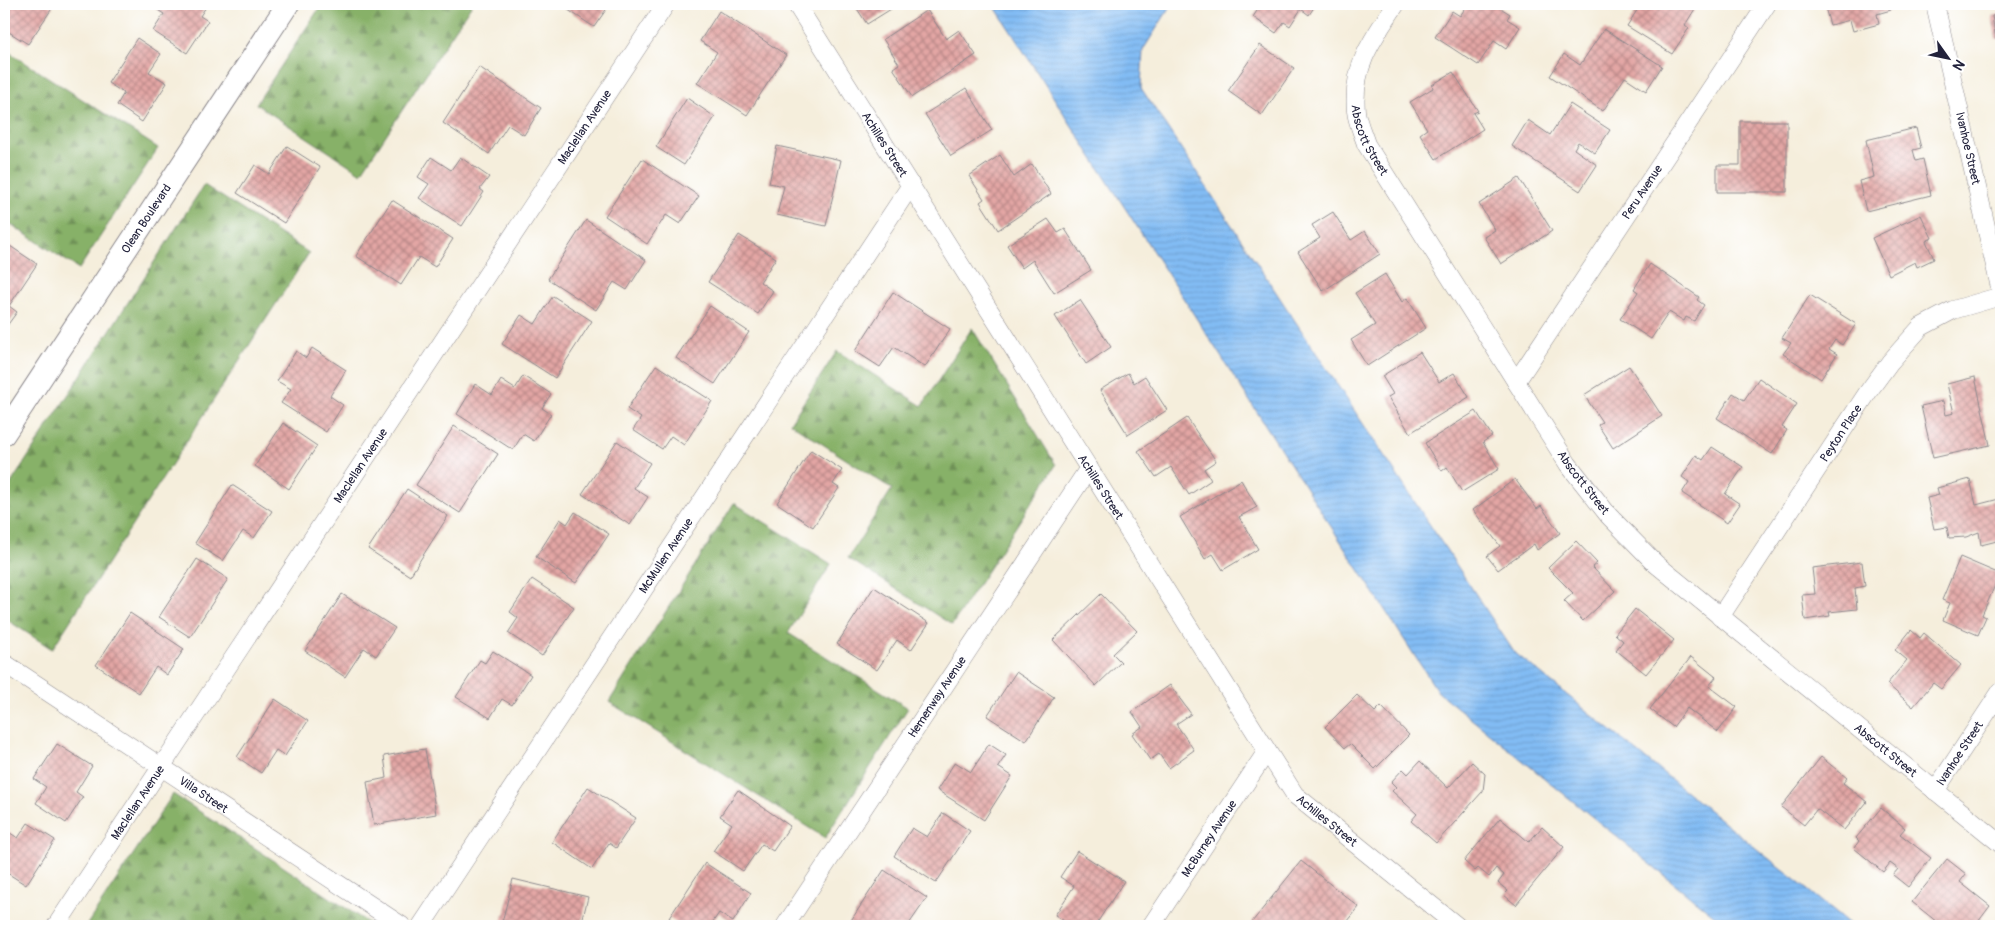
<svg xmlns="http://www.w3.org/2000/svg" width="2005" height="930" viewBox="0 0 2005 930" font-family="Pangolin,sans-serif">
<defs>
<pattern id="forest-firs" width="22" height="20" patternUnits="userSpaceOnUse" patternTransform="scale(1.25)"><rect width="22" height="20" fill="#87b168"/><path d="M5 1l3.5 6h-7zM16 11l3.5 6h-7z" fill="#6e9057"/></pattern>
<pattern id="water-rules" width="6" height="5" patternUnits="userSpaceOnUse" patternTransform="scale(1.25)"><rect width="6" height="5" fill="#82bcf4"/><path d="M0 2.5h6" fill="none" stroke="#70a1d2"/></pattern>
<pattern id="building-cross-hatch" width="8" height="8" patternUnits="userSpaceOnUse" patternTransform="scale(1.25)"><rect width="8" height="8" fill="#e3a6a4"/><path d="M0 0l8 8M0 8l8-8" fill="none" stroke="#b88787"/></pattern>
</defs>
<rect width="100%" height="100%" fill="#fff"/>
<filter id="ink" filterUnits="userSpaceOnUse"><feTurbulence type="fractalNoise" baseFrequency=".02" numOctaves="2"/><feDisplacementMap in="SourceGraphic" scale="10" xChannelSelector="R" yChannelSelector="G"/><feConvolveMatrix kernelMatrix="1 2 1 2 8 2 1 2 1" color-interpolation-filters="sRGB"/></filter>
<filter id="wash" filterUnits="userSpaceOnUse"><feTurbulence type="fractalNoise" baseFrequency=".0096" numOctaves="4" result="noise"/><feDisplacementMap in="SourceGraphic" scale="20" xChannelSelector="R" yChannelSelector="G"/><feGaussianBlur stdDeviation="1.12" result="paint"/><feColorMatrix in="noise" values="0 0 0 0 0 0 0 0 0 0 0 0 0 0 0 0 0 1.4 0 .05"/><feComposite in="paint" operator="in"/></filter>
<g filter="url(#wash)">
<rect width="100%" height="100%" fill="#f5eedc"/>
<path fill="url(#forest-firs)" stroke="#546a52" d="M322,4H472L361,173L256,104Z
M4,49L158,148L79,269L4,220Z
M204,185L309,253L52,649L4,618V494Z
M972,328L1056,465L952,625L848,558L892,489L790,423L837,351L922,406Z
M734,503L831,564L788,633L908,708L825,838L609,702Z
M173,794L373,926H86Z"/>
<path fill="url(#water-rules)" stroke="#526f98" d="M993,4H1172L1143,50L1141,88L1514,652L1852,926H1727L1438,692Z"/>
<g id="blocks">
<path fill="url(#building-cross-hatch)" d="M4,4H48L53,7L28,44L4,29Z
M151,4H208L200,16L208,21L187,53L153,31L164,14L150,5Z
M559,4H610L594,27Z
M854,4H899L867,24Z
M1257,4H1316L1309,15L1301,9L1290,26L1284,22L1276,33L1253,17L1260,6Z
M1468,4H1499L1501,5L1499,7L1510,14L1507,19L1520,27L1506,49L1494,41L1478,65L1435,37L1452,11L1460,16Z
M1641,4H1698L1685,25L1689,28L1672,54L1627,26Z
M1824,4H1889L1891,10L1877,14L1879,24L1853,31L1850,20L1830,25Z
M927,10L946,39L959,30L976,55L912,97L893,68L899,64L883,39Z
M719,11L786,55L747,115L697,83L717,52L700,41Z
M2001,14V38L1996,39L1992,16Z
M1604,29L1662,66L1646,91L1625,77L1603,111L1550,76L1564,54L1580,65Z
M137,38L161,54L149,72L167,83L142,122L117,105L124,93L108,83Z
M1260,45L1294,68L1262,115L1228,91Z
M479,67L541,108L524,135L508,125L489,154L443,123Z
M1453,72L1478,111L1473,113L1483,129L1436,159L1420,134L1427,129L1410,102L1433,88L1432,85Z
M966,88L992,130L951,156L925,114Z
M687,98L715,117L684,165L656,147Z
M1570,104L1610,130L1595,153L1578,142L1574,149L1597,165L1580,191L1512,146L1528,120L1550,135Z
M1740,121H1787V192H1717V165H1740Z
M1916,128L1921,148L1913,150L1916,161L1923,159L1931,195L1866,211L1859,181L1874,177L1866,140Z
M287,146L320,167L284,223L237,193L255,165L269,174Z
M777,146L841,160L826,226L777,215L784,186L769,183Z
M1000,155L1014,177L1032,164L1051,194L998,230L980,202L984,199L969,176Z
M431,157L451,170L460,157L489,177L480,189L484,192L462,226L419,198L429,184L418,177Z
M642,159L699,196L680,224L666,215L647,244L605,216Z
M1519,178L1552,231L1501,264L1484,237L1495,230L1479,204Z
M392,200L453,239L435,267L419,257L401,285L356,256Z
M1333,212L1351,240L1365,231L1380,254L1323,291L1298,252L1320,238L1312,225Z
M1921,215L1932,238L1926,241L1934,259L1917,267L1915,262L1889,275L1872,238Z
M1048,219L1058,233L1065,229L1091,270L1054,293L1033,260L1022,268L1007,245Z
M586,220L646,260L627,290L614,282L596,310L548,279Z
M739,235L776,258L760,282L773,291L758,314L708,282Z
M4,242L37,264L9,306L17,312L6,327L4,325Z
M1650,264L1699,297L1697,300L1704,305L1694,321L1686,317L1684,321L1669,312L1651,339L1620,319L1638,292L1634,289Z
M1385,274L1402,302L1407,298L1426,328L1367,366L1351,340L1375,325L1355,293Z
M893,292L950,329L925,367L894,347L880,367L855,351Z
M1810,295L1856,324L1842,345L1835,340L1829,349L1837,354L1821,379L1783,354L1791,343L1782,338Z
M553,296L592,321L555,378L502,344L521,315L535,324Z
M1080,300L1111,347L1086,364L1055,316Z
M710,306L749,332L715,384L676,358Z
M312,348L346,370L330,396L343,405L326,432L281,403L291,389L277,381L296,351L306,358Z
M1420,352L1439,382L1454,373L1469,397L1410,433L1388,397L1393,394L1382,376Z
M656,365L712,401L684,445L671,436L662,449L633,430L641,418L627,409Z
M1629,366L1662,416L1613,448L1598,425L1602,422L1584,395Z
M1128,373L1134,383L1145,376L1167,410L1128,435L1100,390Z
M523,376L551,394L542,408L551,414L534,441L523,434L513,450L457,414L475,384L492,395L501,380L515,389Z
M1975,377L1990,445L1933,458L1921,406L1943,401L1946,415L1954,413L1947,384Z
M1759,378L1797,404L1782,427L1787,430L1772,454L1717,418L1733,393L1744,400Z
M1476,411L1492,436L1483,442L1499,469L1462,492L1447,467L1442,471L1425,443Z
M1187,418L1216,461L1204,469L1211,480L1189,495L1171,467L1156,477L1138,451Z
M283,423L317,446L289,489L255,466Z
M454,426L498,454L460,513L416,485Z
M617,441L650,463L634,488L648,497L630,525L582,494Z
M1712,447L1743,467L1725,494L1740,504L1727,523L1682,493L1689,482L1682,477L1696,455L1703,460Z
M811,450L842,470L833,484L839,488L813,527L777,503Z
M1515,479L1537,509L1541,506L1560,533L1537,550L1534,544L1498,570L1487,556L1500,546L1473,510Z
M1970,479L1976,505L1999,499L2001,506V540L1981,545L1979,532L1966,537L1949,538L1947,527L1934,529L1927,498L1939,495L1937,488Z
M1241,480L1257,507L1239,517L1258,549L1223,570L1213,554L1205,559L1180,517Z
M232,485L272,511L254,538L243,531L223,561L195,543Z
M407,489L448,516L410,576L368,549Z
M575,512L609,534L576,583L536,557L560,519L567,524Z
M1576,541L1597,563L1592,567L1615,591L1583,621L1564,601L1573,593L1548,568Z
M1960,557L2000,574L1982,615L1986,617L1978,635L1943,620L1950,603L1942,600Z
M197,559L228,579L190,637L159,617Z
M1862,562L1865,586L1855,588L1857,609L1829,612L1830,616L1805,620L1802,595L1815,594L1812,568Z
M532,579L574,607L542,656L508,633L518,618L510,612Z
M874,587L929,623L911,650L897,640L877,670L837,644Z
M342,594L395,628L376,656L364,648L345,677L305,651Z
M1101,594L1137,631L1113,654L1121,662L1096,686L1053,640Z
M1635,609L1674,640L1646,674L1616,650L1623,641L1615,634Z
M130,613L184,649L167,675L156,667L139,693L96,665Z
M1911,630L1920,638L1924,633L1961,665L1941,689L1933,683L1913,707L1887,684L1907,660L1895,650Z
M493,651L531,675L512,705L502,699L490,718L456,697L480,660L485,663Z
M1691,657L1716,677L1709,686L1737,707L1718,732L1687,708L1673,727L1650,709Z
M1016,672L1054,697L1026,741L987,716Z
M1170,685L1191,714L1176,724L1194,750L1169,768L1159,754L1150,760L1132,734L1142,727L1132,712Z
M1357,695L1375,712L1381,706L1409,735L1375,769L1350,744L1345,748L1325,727Z
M275,699L308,721L285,756L276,750L261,773L237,757Z
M57,744L92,766L76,792L83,797L66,823L36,803L46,787L34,779Z
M989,744L1006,755L998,767L1012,776L984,820L937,790L955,762L971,772Z
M425,749L436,814L374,825L367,782L387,778L384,756Z
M1821,757L1847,778L1843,783L1867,802L1844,830L1817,809L1804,825L1781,807Z
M1420,761L1448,788L1472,762L1485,774L1483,791L1436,843L1411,821L1417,814L1392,791L1396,787L1391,782L1403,769L1408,774Z
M588,787L636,818L616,848L609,843L592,869L552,842Z
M738,790L790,826L773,851L762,844L743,871L713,851L732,824L720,816Z
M1881,808L1905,828L1900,834L1931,858L1908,887L1893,875L1898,869L1890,863L1883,872L1854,848L1859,841L1856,838Z
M943,813L970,831L936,883L894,856L912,828L927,837Z
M1500,818L1529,842L1542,827L1564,847L1516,905L1504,895L1508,891L1498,883L1504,875L1496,868L1489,877L1478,868L1475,871L1464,861Z
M28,823L55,840L26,885L4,871V835L7,831L18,838Z
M1077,851L1124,881L1095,926H1072L1055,915L1074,886L1060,877Z
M1947,859L1966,874L1960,882L1990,906L1975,926H1951L1946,922L1942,926L1912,902Z
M1301,861L1359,907L1344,926H1258L1252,922Z
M705,863L751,893L733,922L719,913L710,926H681L669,918Z
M884,870L927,898L909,924L912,926H850L848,925Z
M513,879L588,897L581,926H501Z"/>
</g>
</g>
<g filter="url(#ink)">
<use href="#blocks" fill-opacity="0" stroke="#8c888c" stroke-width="1"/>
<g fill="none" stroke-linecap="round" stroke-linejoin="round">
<g stroke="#8c888c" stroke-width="19">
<g id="minor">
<path id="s1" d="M796,4L1295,795L1457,926"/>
<path id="s2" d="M1396,4C1372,40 1352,66 1356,111C1357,122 1363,134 1366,144L1568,464L1609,516L1656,564L2001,844"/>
<path id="s3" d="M1935,4L2001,292"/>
<path id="s4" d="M1516,382L1767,4"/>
<path id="s5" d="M1720,617L1868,392L1890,362L1921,327L1953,310L2001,296"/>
<path id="s6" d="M4,663L402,926"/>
<path id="s7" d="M1935,791L2001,691"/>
<path id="s8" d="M56,926L666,4"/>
<path id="s9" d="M421,926L911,185"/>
<path id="s10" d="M785,926L1089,468"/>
<path id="s11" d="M1151,926L1267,751"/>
</g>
</g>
<g stroke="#8c888c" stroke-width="24">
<g id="tertiary">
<path id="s12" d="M4,434L288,4"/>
</g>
</g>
<use href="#minor" stroke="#fff" stroke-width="18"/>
<use href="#tertiary" stroke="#fff" stroke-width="22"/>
</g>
</g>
<g text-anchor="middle" stroke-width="4.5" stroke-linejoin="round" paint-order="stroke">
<g font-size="12" fill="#22223b" stroke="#fff">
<text dy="4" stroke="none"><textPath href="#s8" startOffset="958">Maclellan Avenue</textPath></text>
<text dy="4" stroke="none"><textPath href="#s2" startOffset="149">Abscott Street</textPath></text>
<text dy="4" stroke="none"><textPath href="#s1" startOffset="166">Achilles Street</textPath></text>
<text dy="4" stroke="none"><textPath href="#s3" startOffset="148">Ivanhoe Street</textPath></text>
<text dy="4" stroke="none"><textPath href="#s4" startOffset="228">Peru Avenue</textPath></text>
<text dy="4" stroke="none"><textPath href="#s12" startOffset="258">Olean Boulevard</textPath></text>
<text dy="4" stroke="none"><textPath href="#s5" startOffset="220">Peyton Place</textPath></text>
<text dy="4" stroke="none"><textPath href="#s8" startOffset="552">Maclellan Avenue</textPath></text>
<text dy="4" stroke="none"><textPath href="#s2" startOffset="554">Abscott Street</textPath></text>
<text dy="4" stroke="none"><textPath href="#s1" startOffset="571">Achilles Street</textPath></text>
<text dy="4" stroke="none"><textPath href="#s9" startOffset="444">McMullen Avenue</textPath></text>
<text dy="4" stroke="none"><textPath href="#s10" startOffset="275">Hemenway Avenue</textPath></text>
<text dy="4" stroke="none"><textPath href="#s2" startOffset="959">Abscott Street</textPath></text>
<text dy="4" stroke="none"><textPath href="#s7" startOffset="45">Ivanhoe Street</textPath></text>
<text dy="4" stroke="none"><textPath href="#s6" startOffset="239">Villa Street</textPath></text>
<text dy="4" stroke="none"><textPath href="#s8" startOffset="148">Maclellan Avenue</textPath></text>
<text dy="4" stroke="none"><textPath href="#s1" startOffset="976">Achilles Street</textPath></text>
<text dy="4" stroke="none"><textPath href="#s11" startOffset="105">McBurney Avenue</textPath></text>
</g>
</g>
<rect width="2005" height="930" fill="none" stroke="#fff" stroke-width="20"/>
<g transform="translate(1948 58) rotate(123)" stroke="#ffffff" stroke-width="4" paint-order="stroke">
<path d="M0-4L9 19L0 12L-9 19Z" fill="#22223b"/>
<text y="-8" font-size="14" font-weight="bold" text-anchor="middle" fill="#22223b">N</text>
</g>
</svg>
